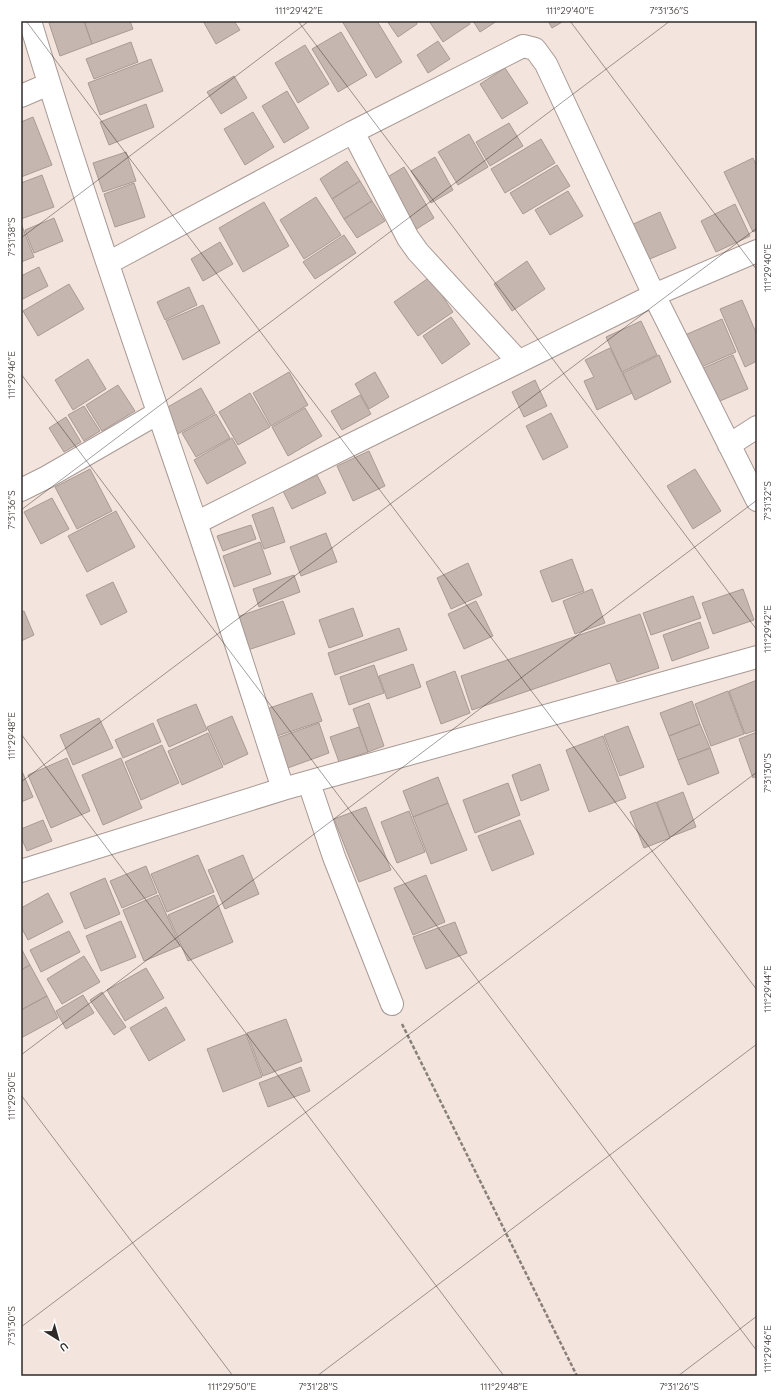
<svg xmlns="http://www.w3.org/2000/svg" width="778" height="1397" viewBox="0 0 778 1397" font-family="Quicksand,sans-serif">
<rect width="100%" height="100%" fill="#f3e4de"/>
<path fill="#c5b6b0" stroke="#a99a95" d="M54,21H84L92,44L60,56L49,23Z
M84,21H130L133,29L92,44Z
M203,21H234L240,30L216,44Z
M342,21H377L402,62L376,78Z
M387,21H416L417,24L398,37Z
M429,21H468L470,24L443,42Z
M473,21H497L480,32Z
M548,21H564L552,28Z
M341,32L367,75L338,92L312,49Z
M438,41L450,59L428,73L417,55Z
M131,42L138,62L94,79L86,59Z
M305,45L329,84L298,103L275,63Z
M151,59L163,91L100,115L88,83Z
M505,68L528,103L502,119L480,84Z
M234,76L247,98L221,114L207,92Z
M287,91L309,128L284,143L262,106Z
M146,104L154,127L109,145L100,122Z
M253,112L274,147L245,165L224,129Z
M33,117L52,165L21,177V150L22,149L21,146V122Z
M509,123L523,146L490,166L476,142Z
M469,134L488,167L458,185L438,152Z
M541,139L555,163L505,193L491,169Z
M126,152L136,181L103,192L93,163Z
M435,157L453,190L431,203L411,171Z
M753,158L757,167V230L753,232L724,172Z
M347,161L360,181L332,199L320,179Z
M557,165L570,186L523,214L510,193Z
M404,167L434,218L412,232L381,181Z
M42,175L54,207L21,219V183Z
M360,181L372,201L344,219L332,199Z
M134,183L145,217L115,227L104,194Z
M568,191L583,216L550,235L535,210Z
M316,197L341,235L304,259L280,220Z
M372,201L385,221L357,238L344,219Z
M264,202L289,246L243,272L219,228Z
M735,204L750,236L716,252L701,221Z
M660,212L676,248L645,261L629,226Z
M54,218L63,241L34,253L25,230Z
M21,226H22L34,257L21,262Z
M344,235L356,253L315,279L303,262Z
M220,242L233,264L203,281L191,259Z
M527,261L545,289L512,311L494,284Z
M39,267L48,286L21,300V276Z
M430,277L453,312L418,336L394,302Z
M69,284L84,309L38,336L23,311Z
M189,287L197,305L165,320L157,302Z
M742,300L757,335V361L745,367L720,309Z
M203,305L220,343L183,360L166,321Z
M451,317L470,344L442,364L423,336Z
M722,319L736,352L699,368L685,335Z
M641,321L657,355L622,372L606,337Z
M610,348L632,393L597,410L584,381L594,377L585,360Z
M659,355L671,382L635,400L623,373Z
M733,355L748,389L713,404L699,370Z
M88,359L106,389L73,410L55,380Z
M289,372L308,405L271,426L253,393Z
M375,372L389,397L369,409L355,384Z
M535,380L547,406L524,417L512,392Z
M118,385L135,411L102,431L86,405Z
M201,388L215,413L174,436L168,425L174,422L166,408Z
M250,393L270,427L238,445L219,412Z
M360,395L371,414L342,430L331,411Z
M84,406L100,431L84,441L68,415Z
M305,408L322,436L288,456L272,427Z
M551,413L568,447L543,460L526,426Z
M216,414L230,438L196,457L182,433Z
M66,417L81,442L64,452L49,428Z
M232,438L246,463L207,484L194,460Z
M369,451L385,486L353,501L337,466Z
M90,469L112,511L77,529L55,487Z
M695,469L721,511L693,529L667,486Z
M317,475L326,493L292,509L283,491Z
M52,498L69,529L41,544L24,512Z
M273,507L285,542L264,549L252,515Z
M116,511L135,547L87,572L68,536Z
M251,525L256,539L223,551L217,536Z
M326,533L337,562L301,576L290,547Z
M260,542L271,574L234,587L223,556Z
M572,559L584,591L552,602L540,571Z
M468,563L482,595L451,609L437,578Z
M294,575L300,592L259,607L253,589Z
M113,582L127,612L101,625L86,595Z
M592,589L605,623L575,634L563,601Z
M743,589L754,620L713,634L702,603Z
M693,596L701,618L651,635L643,613Z
M283,601L295,634L248,650L237,617Z
M476,601L493,636L464,649L448,614Z
M353,608L363,636L329,648L319,620Z
M24,611L34,635L21,641V612Z
M640,614L659,668L617,682L610,663L472,710L461,676Z
M700,622L709,648L672,661L663,635Z
M399,628L407,650L335,675L328,653Z
M413,664L421,687L387,699L379,676Z
M374,665L384,693L349,705L340,677Z
M455,671L470,713L441,724L426,682Z
M757,680V730L745,734L729,691Z
M728,691L744,734L711,746L695,704Z
M312,693L322,721L274,737L264,710Z
M692,701L700,724L669,736L660,713Z
M369,703L384,746L368,752L353,709Z
M196,704L207,730L169,747L157,720Z
M232,716L248,754L224,765L207,727Z
M99,718L113,748L73,765L60,735Z
M153,723L161,742L123,758L115,740Z
M319,723L329,753L285,769L274,739Z
M700,724L710,748L678,760L669,736Z
M628,726L644,767L620,776L604,735Z
M359,727L368,752L339,762L330,737Z
M757,732V776L753,778L739,739Z
M208,733L223,767L182,785L168,751Z
M603,736L626,798L589,812L566,750Z
M162,745L179,783L141,800L125,762Z
M710,748L719,773L688,785L678,760Z
M67,758L90,811L51,828L28,775Z
M121,758L142,808L103,825L82,775Z
M540,764L549,790L521,801L512,775Z
M21,769L33,797L21,802Z
M438,777L448,803L413,817L403,791Z
M508,783L520,815L475,833L463,800Z
M683,792L696,827L670,837L657,802Z
M656,802L670,838L644,848L630,812Z
M448,803L467,850L431,864L413,817Z
M366,807L391,870L359,882L334,819Z
M409,811L425,852L397,863L381,822Z
M43,820L52,841L27,851L21,837V829Z
M520,820L534,854L492,871L478,836Z
M198,855L214,892L167,912L151,874Z
M243,855L259,894L225,909L208,870Z
M146,866L157,893L122,908L110,881Z
M426,875L445,922L413,935L394,888Z
M105,878L120,914L85,929L70,893Z
M48,893L63,922L28,940L21,927V908Z
M158,895L180,946L144,961L123,910Z
M214,895L233,942L188,961L168,915Z
M121,921L136,957L101,971L86,936Z
M455,922L467,953L426,969L413,937Z
M69,931L80,952L41,972L30,950Z
M21,948L30,965L21,970Z
M84,956L100,982L62,1004L47,979Z
M30,965L47,996L21,1010V970Z
M146,968L164,998L125,1021L107,990Z
M102,992L126,1027L114,1035L90,1000Z
M83,995L94,1013L66,1029L56,1011Z
M47,996L58,1018L21,1038V1010Z
M166,1007L185,1040L149,1061L130,1028Z
M286,1019L302,1061L263,1076L247,1033Z
M246,1034L262,1077L223,1092L207,1049Z
M301,1067L310,1091L268,1107L259,1083Z"/>
<g fill="none" stroke-linecap="round" stroke-linejoin="round">
<g stroke="#a89994" stroke-width="24">
<path id="minor" d="M30,21C81,190 139,356 196,523C226,611 254,700 283,789
M21,96L49,84
M353,132L408,238L418,252L519,362
M108,263L353,132L523,46L535,49L546,64L654,295L757,500
M729,445L757,427
M21,490L47,477L158,413
M196,523L340,450L654,295L757,251
M309,783L334,857L392,1004
M21,871L283,789L757,657"/>
</g>
<path stroke="#887f7b" stroke-width="2.5" stroke-dasharray="4 2" stroke-linecap="butt" d="M402,1024L577,1376"/>
<use href="#minor" stroke="#fff" stroke-width="22"/>
</g>
<path fill="none" stroke="#2f2a28" stroke-width="1" stroke-opacity="0.45" d="M26,21L757,990M298,21L757,630M570,21L757,270M21,238L309,21M21,374L757,1351M21,510L670,21M21,734L504,1376M21,782L757,228M21,1055L757,500M21,1095L233,1376M21,1327L757,772M317,1376L757,1044M678,1376L757,1316"/>
<rect width="778" height="1397" fill="none" stroke="#ffffff" stroke-width="44"/>
<g transform="translate(58 1339) rotate(143)" stroke="#ffffff" stroke-width="3" paint-order="stroke">
<path d="M0-3L7 15L0 10L-7 15Z" fill="#2f2a28"/>
<text y="-6" font-size="11" font-weight="bold" text-anchor="middle" fill="#2f2a28">U</text>
</g>
<rect x="22" y="22" width="734" height="1353" fill="none" stroke="#2f2a28" stroke-width="1.5"/>
<g font-size="10" text-anchor="middle" fill="#2f2a28">
<text x="299" y="14">111°29'42"E</text>
<text x="570" y="14">111°29'40"E</text>
<text x="669" y="14">7°31'36"S</text>
<text transform="translate(11 237) rotate(-90)" y="4">7°31'38"S</text>
<text transform="translate(767 268) rotate(-90)" y="4">111°29'40"E</text>
<text transform="translate(11 375) rotate(-90)" y="4">111°29'46"E</text>
<text transform="translate(767 501) rotate(-90)" y="4">7°31'32"S</text>
<text transform="translate(11 510) rotate(-90)" y="4">7°31'36"S</text>
<text transform="translate(767 629) rotate(-90)" y="4">111°29'42"E</text>
<text transform="translate(11 736) rotate(-90)" y="4">111°29'48"E</text>
<text transform="translate(767 773) rotate(-90)" y="4">7°31'30"S</text>
<text transform="translate(767 989) rotate(-90)" y="4">111°29'44"E</text>
<text transform="translate(11 1096) rotate(-90)" y="4">111°29'50"E</text>
<text transform="translate(11 1326) rotate(-90)" y="4">7°31'30"S</text>
<text transform="translate(767 1349) rotate(-90)" y="4">111°29'46"E</text>
<text x="232" y="1390">111°29'50"E</text>
<text x="318" y="1390">7°31'28"S</text>
<text x="504" y="1390">111°29'48"E</text>
<text x="679" y="1390">7°31'26"S</text>
</g>
</svg>
